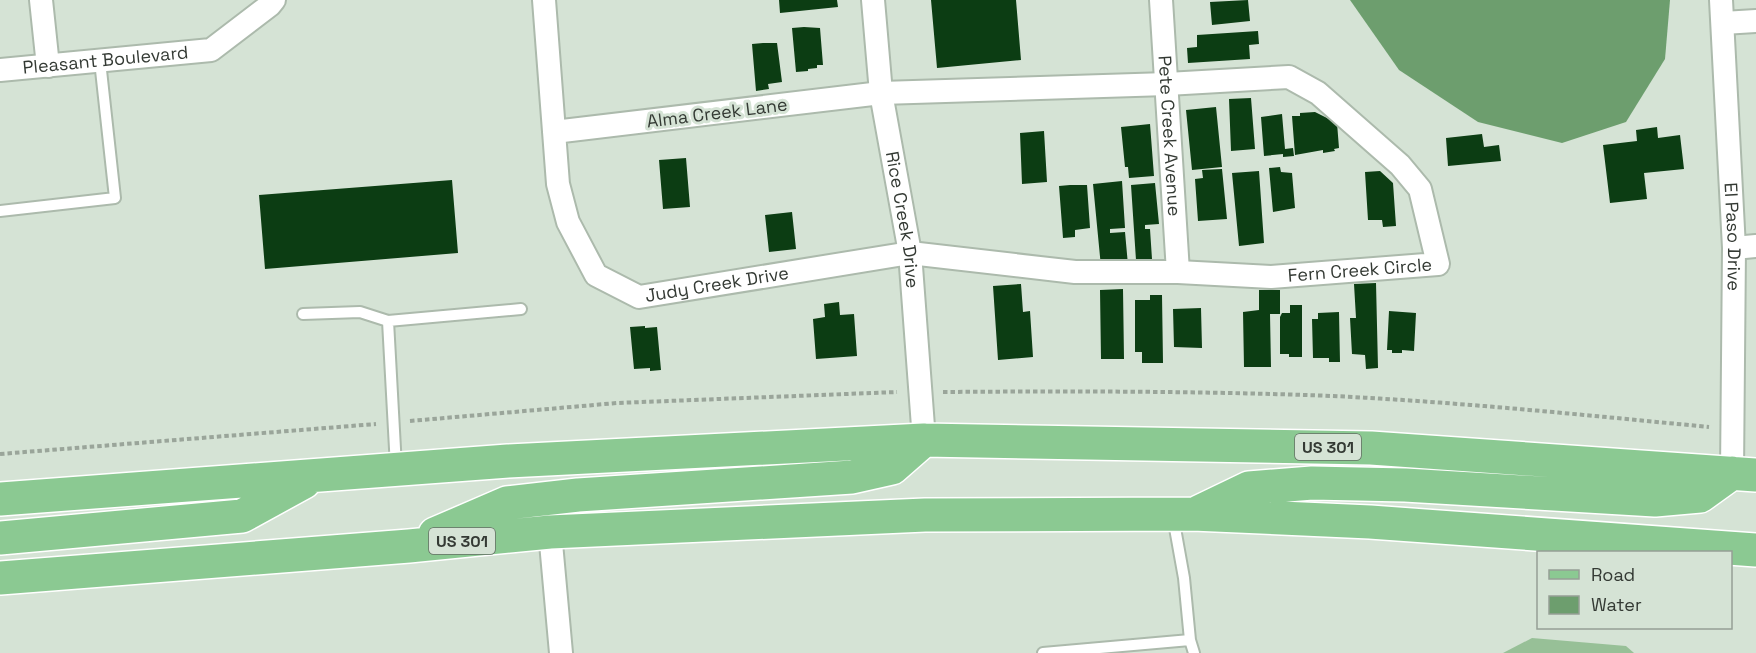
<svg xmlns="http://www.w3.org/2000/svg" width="1756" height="653" viewBox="0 0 1756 653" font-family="'Space Grotesk',sans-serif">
<rect width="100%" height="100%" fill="#d5e3d5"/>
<path fill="#97c097" d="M1532,638L1626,646L1634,653H1503Z"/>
<path fill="#6d9e6e" d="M1350,0H1670L1665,59L1626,122L1562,143L1478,122L1399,70Z"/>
<path fill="#0c3d13" d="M779,0H837L838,7L780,13Z
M931,0H1016L1021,60L937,68Z
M1248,0L1250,21L1212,25L1210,2Z
M804,27L820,28L823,65H817V68L808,69V71L796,72L792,28Z
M1258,31L1259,44L1249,45L1250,59L1188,63L1187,48L1197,47V35Z
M763,43H777L782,82L768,84L769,89L756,91L752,44Z
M1251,98L1255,149L1231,151L1229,99Z
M1216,107L1222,167L1192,170L1186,110Z
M1315,112L1337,123L1339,148L1334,149L1335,151L1323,153V150L1295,155L1292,116H1300V113Z
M1282,114L1285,149L1293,148L1294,156L1283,157V154L1264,156L1261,117Z
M1150,124L1154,176L1129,178L1128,167H1125L1121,127Z
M1657,127L1658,138L1680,135L1684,169L1644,173L1647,199L1610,203L1603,145L1637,141L1636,130Z
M1044,131L1047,182L1022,184L1020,133Z
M1482,134L1484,147L1499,145L1501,161L1448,166L1446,138Z
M686,158L690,207L663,209L659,160Z
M1280,167L1281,172L1292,173L1295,208L1273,212L1269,168Z
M1222,169L1227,219L1198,221L1195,179L1203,178L1202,170Z
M1259,171L1264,243L1239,246L1232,173Z
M1380,171L1393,183L1396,226L1383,227L1382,220H1368L1365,172Z
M452,180L458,253L265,269L259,195Z
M1122,181L1125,228L1110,229V233L1125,232L1128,265L1101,267L1093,184Z
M1155,183L1159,224L1145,225V229H1150L1152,259L1136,260L1131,185Z
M1070,185H1087L1090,228L1075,230V237L1063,238L1059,186Z
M792,212L796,249L769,252L765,215Z
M1376,283L1378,368L1366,369L1365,355L1352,354L1350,318H1356L1354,284Z
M1021,284L1023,312L1030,311L1033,357L998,360L993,286Z
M1123,289L1124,359H1101L1100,290Z
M1259,290H1280V314H1270L1271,367H1244L1243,312L1259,310Z
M1150,295H1162L1163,363H1142V352H1135V300H1150Z
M839,302L840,315L854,314L857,356L816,359L813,319L825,317L824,304Z
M1290,305H1302V357H1289V354H1280V317L1282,313H1290Z
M1201,308L1202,348L1174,347L1173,309Z
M1389,311L1416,313L1414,351L1402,350V353H1392V350H1387Z
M1339,312L1340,362H1329V358H1313L1312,319H1318V313Z
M645,326V328L657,327L661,370L650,371V368L634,369L630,327Z"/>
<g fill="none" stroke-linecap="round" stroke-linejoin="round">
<g stroke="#acbaac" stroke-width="14">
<path id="service" d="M0,211L115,198L100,61
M303,314L360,312L388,321L396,467
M388,321L521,309
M1190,640L1194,653
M1043,653L1190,640L1184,578L1173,517"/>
</g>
<g stroke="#acbaac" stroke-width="26">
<g id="minor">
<path d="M41,0L48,66"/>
<path id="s1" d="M544,0L558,184L568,222L596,275L639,297L910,253L1075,272H1178L1271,277L1438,264L1420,189L1400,165L1318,93L1289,77L1167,84L881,93L554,132"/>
<path id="s2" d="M873,0L881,93L910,253L924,440"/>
<path id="s3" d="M1161,0L1178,272"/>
<path id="s4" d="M1721,0L1734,248L1732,473"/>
<path d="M1723,23L1756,21"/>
<path id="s5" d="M0,70L211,50L270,5L274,0"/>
<path d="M1734,248L1756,246"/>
<path d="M550,532L561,653"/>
</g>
</g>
<g stroke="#fff" stroke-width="36">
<path id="primary" d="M0,499L508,461L924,440L1371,448L1756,475
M1199,512L1249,488L1312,483L1405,485L1655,500L1700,496L1732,473
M435,534L507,503L578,495L852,477L892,468L924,440
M0,538L242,516L304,482
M0,578L409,546L550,532L925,515L1193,514L1370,522L1756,550"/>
</g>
<path stroke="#9aa59a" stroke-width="4" stroke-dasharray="4.5 3" stroke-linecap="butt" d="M943,392C1073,391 1203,391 1333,396C1459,402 1584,415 1709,427
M410,421L617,403L897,392
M0,454L376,424"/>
<use href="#service" stroke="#fff" stroke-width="10"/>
<use href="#minor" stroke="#fff" stroke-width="22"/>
<use href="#primary" stroke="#8bc992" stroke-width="33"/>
</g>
<g text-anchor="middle" stroke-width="6" stroke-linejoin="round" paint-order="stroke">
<g fill="#d5e3d5" stroke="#646d64" stroke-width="1.5">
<rect x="1295" y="434" width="66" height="26" rx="4.5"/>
<rect x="429" y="528" width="66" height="26" rx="4.5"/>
</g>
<g font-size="16" font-weight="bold" fill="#343a34">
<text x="1328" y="453">US 301</text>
<text x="462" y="547">US 301</text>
</g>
<g font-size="18" fill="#343a34" stroke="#d5e3d5">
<text dy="6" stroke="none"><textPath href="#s5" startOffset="106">Pleasant Boulevard</textPath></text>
<text transform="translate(717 113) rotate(-7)" y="6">Alma Creek Lane</text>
<text dy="6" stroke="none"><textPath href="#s3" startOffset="136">Pete Creek Avenue</textPath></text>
<text dy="6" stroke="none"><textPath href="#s2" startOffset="222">Rice Creek Drive</textPath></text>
<text dy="6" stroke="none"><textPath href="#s4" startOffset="237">El Paso Drive</textPath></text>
<text dy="6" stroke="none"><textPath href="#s1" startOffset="1058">Fern Creek Circle</textPath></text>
<text dy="6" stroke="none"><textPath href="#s1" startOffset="411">Judy Creek Drive</textPath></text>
</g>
</g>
<rect x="1537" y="551" width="195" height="78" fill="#d5e3d5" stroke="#959f95" stroke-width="1.5"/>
<rect x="1549" y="570" width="30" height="9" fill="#8bc992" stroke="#959f95" stroke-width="1.5"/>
<text x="1591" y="581" font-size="18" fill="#343a34">Road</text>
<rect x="1549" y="596" width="30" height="18" fill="#6d9e6e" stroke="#959f95" stroke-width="1.5"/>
<text x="1591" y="611" font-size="18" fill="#343a34">Water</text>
</svg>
